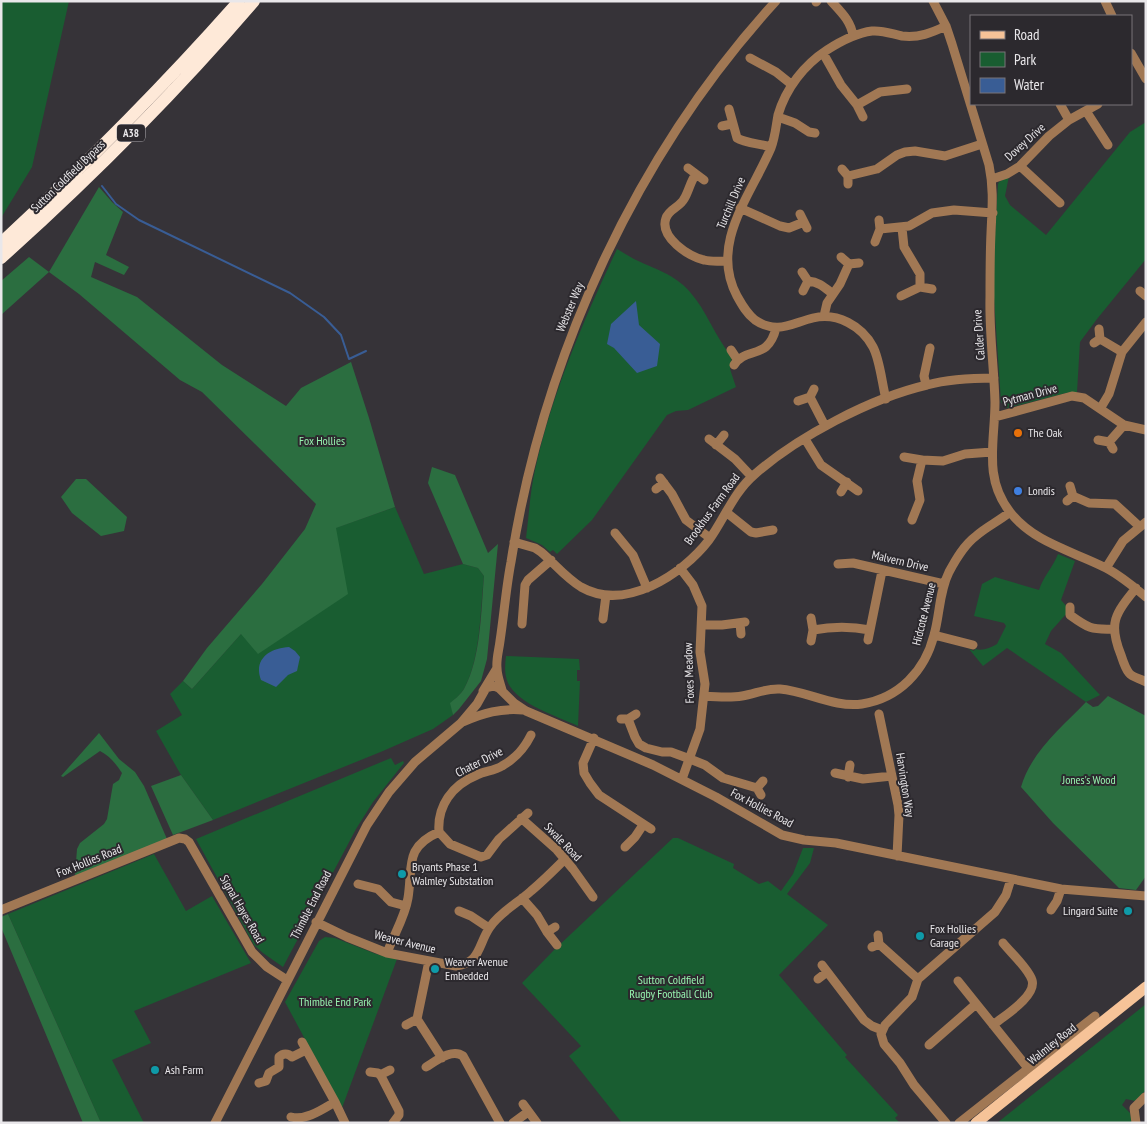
<svg xmlns="http://www.w3.org/2000/svg" width="1147" height="1124" viewBox="0 0 1147 1124" font-family="'PT Sans Narrow',sans-serif">
<rect width="100%" height="100%" fill="#363338"/>
<path fill="#195d31" d="M1,1H69L32,167L1,218Z
M1146,122V259L1097,319L1080,342L1077,392L1066,393L1007,408L1001,402L994,298V251L998,184L999,182L1009,176L1005,196L1010,205L1046,235L1130,132Z
M617,249C623,252 628,256 634,259C654,269 675,274 690,292C707,311 715,337 732,357L730,369L736,387L688,410L676,411L667,415L592,520L557,554L553,550L550,552L542,545L526,538C529,515 530,492 535,470C552,393 584,319 617,249Z
M395,507L424,574L463,564L478,568L484,576C480,611 481,658 464,689C461,694 455,699 451,703L453,715L433,729L383,751L213,820L181,775L156,731L182,715L170,694L183,681L192,689L335,528Z
M1058,554L1075,561L1061,600L1068,608L1067,613L1051,631L1045,644L1061,653L1100,695L1086,702L1007,648L983,666L969,649L974,651L975,649C983,651 990,648 997,644L1006,626L1004,623L974,616L982,584L995,577L1039,590C1043,577 1053,567 1058,554Z
M506,656L579,659L580,670H577V681H580L578,726C557,716 519,705 508,683C504,674 505,665 506,656Z
M391,758L395,765L403,761L404,763L373,802L356,829L283,967L263,953L254,945L196,839Z
M673,838H678L734,864L733,868L759,884L768,881L781,891L793,874L803,848H814L810,863L787,894L828,925L779,975L847,1055L845,1057L898,1115L895,1118L900,1123H622L569,1056L581,1046L522,983L555,949Z
M154,854L186,911L212,896L251,963L134,1011L151,1043L112,1060L144,1123H101L8,914Z
M325,937L335,938L376,954L397,959L342,1108L285,1002L319,941Z
M1146,1004V1090L1135,1101L1126,1099L1122,1105L1130,1113L1132,1123H997Z"/>
<path fill="#2b6e40" d="M99,187L112,202L123,212L106,255L129,267L124,275L95,262L91,277L137,297L222,365L286,406L301,388L351,362L369,418L395,507L336,528L348,594L258,654L241,634L192,689L183,681L207,648L262,584L305,529L316,504L202,392L180,380L79,294L49,272L1,315V281L29,257L49,272Z
M432,467L455,475L488,553L498,544L487,659L481,681L459,709L453,715L450,703C455,699 461,694 464,689C481,658 481,611 484,576L478,568L463,564L428,483Z
M76,479H86L127,517L124,531L101,536L72,513L61,497Z
M1108,696L1146,716V876L1136,890L1119,888L1053,823L1021,787C1031,752 1062,727 1086,702L1093,707L1098,706Z
M99,733L119,759L135,772L144,786L167,839L75,876L77,849L80,843L104,824L107,819L113,784L119,780L122,773C116,764 110,756 100,751L63,777L61,776Z
M181,775L213,820L173,835L151,786Z
M8,914L101,1123H83L1,927V917Z"/>
<path fill="#395d95" d="M636,301L639,325L660,344L657,366L637,373L614,348L607,344L611,324Z
M289,647L295,651L300,657L297,671L288,675L276,687L261,680C253,659 270,648 289,647Z"/>
<g fill="none" stroke-linecap="round" stroke-linejoin="round">
<path stroke="#395d95" stroke-width="2" d="M102,186L116,204L139,220L290,293L324,317L341,335L349,359L366,351"/>
<path stroke="#a17854" stroke-width="9" d="M831,1C841,12 851,21 853,36
M933,1L946,26L952,44L989,165C994,190 992,208 991,233C990,254 990,275 990,297C989,332 994,367 995,402C995,441 983,478 1010,512C1034,543 1073,551 1106,568C1121,576 1133,586 1146,597
M1105,1L1112,16
M816,2L817,1
M823,53L841,85L857,105L863,117
M1131,53L1146,79
M750,58L776,72L791,84
M1060,104L1069,120
M857,105L880,92L907,89
M729,109L737,138C744,143 762,144 771,147
M1086,111L1108,145
M778,117L795,123L809,132L815,133
M722,126L732,124
M1020,166L1060,203
M688,168L704,180
M842,169L848,176V184
M696,174C690,182 689,191 684,199C680,207 669,209 666,218C659,237 689,257 704,260C712,262 719,261 727,261
M848,176L877,169L897,155L905,152L915,151L945,156L982,144
M992,179L1007,174L1020,166L1049,136L1069,120L1098,104
M740,208L780,226L789,228L804,222
M800,214L807,228
M902,228L904,247L920,274V287L932,289
M880,229L909,226L932,213L954,210L993,213
M875,242L880,229L879,220
M841,257L849,264L859,263
M802,272L808,281L803,291
M808,281C819,282 824,287 833,294
M1140,291L1146,296
M901,296L920,287
M824,316L827,303L840,284L849,264
M1100,339L1122,352
M1094,343L1100,339L1099,329
M731,350L737,359
M734,365C746,346 768,361 776,328
M926,385L924,376L930,348
M810,397L825,426
M886,399C882,384 880,360 873,347C862,326 837,312 813,318C792,323 777,335 755,320C747,314 742,305 737,296C709,244 751,195 771,148C775,138 776,126 778,115C786,88 804,65 827,50C841,41 856,33 872,31C883,30 892,34 902,36C919,38 931,33 946,26
M798,401L810,397L814,389
M1100,409L1109,394L1122,352L1146,322
M995,417L1072,396L1084,398L1124,425L1146,430
M709,439L735,459L751,476
M805,439L821,465L858,491
M1098,440L1109,442L1113,449
M1109,442L1124,425
M716,445L724,435
M904,457L922,460L943,461L965,454L992,452
M660,478L672,494L686,520L710,538
M656,489L664,483
M841,492L847,482
M1073,496L1089,503L1115,504L1140,527
M1067,501L1073,496L1070,486
M726,512L751,532L756,533L773,530
M912,520L920,500L917,481L922,460
M615,533L633,555L647,588
M514,542L535,548L541,552C554,563 566,578 581,587C625,612 682,575 709,540C724,519 734,492 754,475C797,437 871,398 927,385C949,379 971,378 994,378
M838,564L853,563L944,584
M680,568L693,585L702,606L700,652L705,684L700,729L682,779
M1106,568L1123,541L1146,522
M1136,588C1115,614 1108,623 1121,655C1123,661 1125,668 1129,673C1133,678 1140,678 1146,682
M1070,607V615C1088,628 1091,630 1114,629
M811,618L813,630L811,641
M603,619L606,595
M740,623L741,634
M522,624L525,585L528,580L551,560
M702,625H722L745,622
M813,630C834,626 850,626 870,630
M934,635L973,645
M868,640L882,571
M502,690C500,683 497,675 497,668C496,659 499,650 500,641C504,615 506,588 511,562C543,358 635,155 776,1
M483,691L497,668
M704,696C717,697 730,698 742,696C755,694 767,688 780,689C807,691 834,708 862,704C899,698 925,671 934,635C940,614 939,592 949,572C956,559 964,545 976,536C986,527 999,521 1010,512
M879,714L898,805L899,815L897,856
M621,719H628L636,714
M628,719L635,737L639,744L646,748L662,752H671L690,759L705,765L723,778L757,788
M463,722C483,713 501,708 523,710
M594,738L583,763L584,773L590,783L599,795L651,829
M835,773L863,779L892,776
M848,777L850,765
M761,795L757,788L763,781
M521,818L557,850L573,869L593,897
M439,832C437,806 452,785 477,775C485,771 494,771 502,766C516,758 524,749 531,735
M439,832L450,844L481,857L487,855L499,839L528,813
M625,847L635,837L643,825
M358,884L378,889L391,902L406,906
M522,898L537,915L547,932
M1,910L179,838L185,839L189,842L252,952L267,967L287,980
M1051,910L1057,901L1061,889
M459,911L471,916L489,928
M316,922L347,937L387,953L456,966C481,963 478,944 490,927C500,912 518,903 531,891C543,881 554,870 565,859
M555,927L547,932L557,945
M879,944L918,979
M872,947L879,944L878,935
M387,953C394,934 405,917 408,898C413,867 404,847 439,832
M429,961L417,1019L442,1058
M822,965L864,1020L872,1026L882,1030
M818,979L827,972
M918,979L912,997L885,1025L881,1034L884,1044L900,1063L914,1085L946,1123
M918,979L995,912L1006,895L1011,879
M958,981L1031,1072
M406,1025L417,1019
M993,1025C1004,1016 1037,996 1032,980C1028,968 1011,953 1003,943
M302,1042L335,1102L345,1123
M929,1045L976,1004
M426,1067C436,1061 452,1048 463,1056L500,1123
M370,1072L378,1073L381,1076L399,1111V1115L393,1123
M380,1075L390,1070
M259,1083L266,1081L269,1073L279,1067V1057C283,1053 288,1053 292,1057L306,1050
M523,1104L537,1123
M291,1117C306,1121 323,1109 335,1102
M215,1123L367,825L389,792L415,762L461,723L477,704L486,688L494,686L499,688L514,703L526,711L653,765L716,797L782,835L804,840L836,843L1061,889L1146,896
M513,1123L528,1112
M959,1123L1095,1016
M1136,1123L1134,1108L1145,1097"/>
<path stroke="#f6c398" stroke-width="11" d="M976,1123L1146,987"/>
<path stroke="#fee9d8" stroke-width="12" d="M1,243C84,166 164,86 239,1
M1,258C90,178 176,92 254,1"/>
</g>
<circle fill="#e8710a" stroke="#2c292e" stroke-width="2" cx="1018" cy="433" r="5"/>
<circle fill="#3f7fe0" stroke="#2c292e" stroke-width="2" cx="1018" cy="491" r="5"/>
<g fill="#0f9aa8" stroke="#2c292e" stroke-width="2">
<circle cx="402" cy="874" r="5"/>
<circle cx="1128" cy="911" r="5"/>
<circle cx="920" cy="936" r="5"/>
<circle cx="435" cy="969" r="5"/>
<circle cx="155" cy="1070" r="5"/>
</g>
<g text-anchor="middle" stroke-width="4" stroke-linejoin="round" paint-order="stroke">
<rect fill="#2c292e" stroke="#b0aeb2" stroke-width="1" x="117" y="124.5" width="28" height="17" rx="4"/>
<g font-size="11" font-weight="bold" fill="#e9e7ea">
<text x="131" y="137">A38</text>
</g>
<g font-size="12" fill="#e9e7ea" stroke="#2c292e">
<text transform="translate(1025 142) rotate(-42)" y="4">Dovey Drive</text>
<text transform="translate(68 176) rotate(-44)" y="4">Sutton Coldfield Bypass</text>
<text transform="translate(731 203) rotate(-67)" y="4">Turchill Drive</text>
<text transform="translate(570 307) rotate(-67)" y="4">Webster Way</text>
<text transform="translate(979 335) rotate(-94)" y="4">Calder Drive</text>
<text transform="translate(1030 395) rotate(-15)" y="4">Pytman Drive</text>
<text transform="translate(712 509) rotate(-54)" y="4">Brookhus Farm Road</text>
<text transform="translate(900 561) rotate(13)" y="4">Malvern Drive</text>
<text transform="translate(924 614) rotate(-76)" y="4">Hidcote Avenue</text>
<text transform="translate(689 673) rotate(-92)" y="4">Foxes Meadow</text>
<text transform="translate(479 762) rotate(-27)" y="4">Chater Drive</text>
<text transform="translate(905 785) rotate(81)" y="4">Harvington Way</text>
<text transform="translate(762 808) rotate(28)" y="4">Fox Hollies Road</text>
<text transform="translate(563 842) rotate(46)" y="4">Swale Road</text>
<text transform="translate(89 861) rotate(-22)" y="4">Fox Hollies Road</text>
<text transform="translate(311 905) rotate(-63)" y="4">Thimble End Road</text>
<text transform="translate(242 909) rotate(60)" y="4">Signal Hayes Road</text>
<text transform="translate(405 942) rotate(14)" y="4">Weaver Avenue</text>
<text transform="translate(1052 1044) rotate(-39)" y="4">Walmley Road</text>
</g>
<g font-size="12" fill="#e9e7ea" stroke="#2c292e" text-anchor="start">
<text x="1028" y="437">The Oak</text>
<text x="1028" y="495">Londis</text>
<text x="412" y="871">Bryants Phase 1<tspan x="412" dy="14">Walmley Substation</tspan></text>
<text x="1118" y="915" text-anchor="end">Lingard Suite</text>
<text x="930" y="933">Fox Hollies<tspan x="930" dy="14">Garage</tspan></text>
<text x="445" y="966">Weaver Avenue<tspan x="445" dy="14">Embedded</tspan></text>
<text x="165" y="1074">Ash Farm</text>
</g>
<g font-size="12" fill="#97f3af" stroke="#2c292e">
<text x="322" y="445">Fox Hollies</text>
<text x="1089" y="784">Jones's Wood</text>
<text x="671" y="984">Sutton Coldfield<tspan x="671" dy="14">Rugby Football Club</tspan></text>
<text x="335" y="1006">Thimble End Park</text>
</g>
</g>
<rect width="1147" height="1124" fill="none" stroke="#e9e7ea" stroke-width="5"/>
<rect x="970" y="15" width="162" height="90" fill="#2c292e" stroke="#787579"/>
<rect x="980" y="31" width="25" height="8" fill="#f6c398" stroke="#787579"/>
<text x="1014" y="40" font-size="15" fill="#e9e7ea">Road</text>
<rect x="980" y="52" width="25" height="15" fill="#195d31" stroke="#787579"/>
<text x="1014" y="65" font-size="15" fill="#e9e7ea">Park</text>
<rect x="980" y="78" width="25" height="15" fill="#395d95" stroke="#787579"/>
<text x="1014" y="90" font-size="15" fill="#e9e7ea">Water</text>
</svg>
